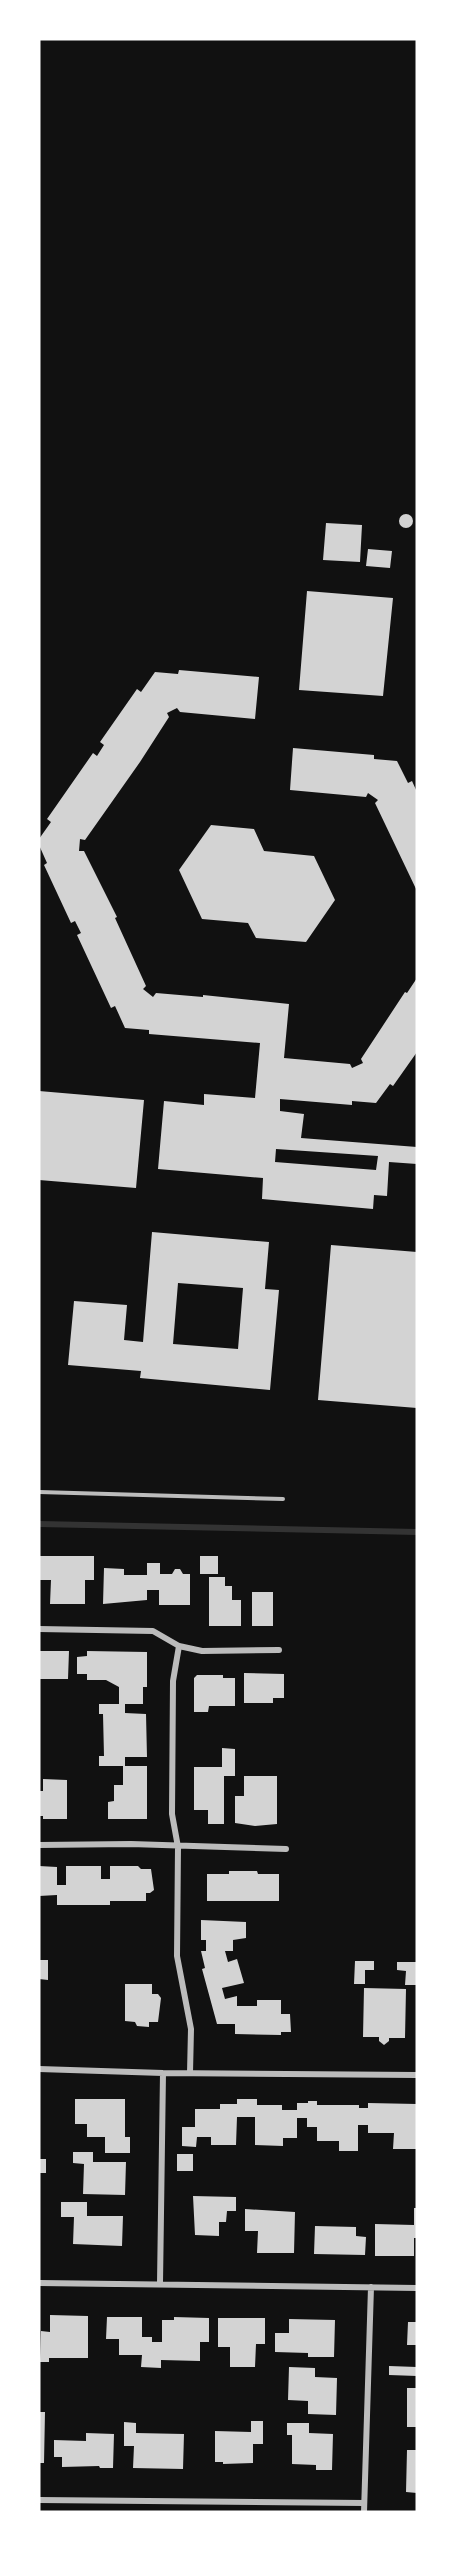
<svg xmlns="http://www.w3.org/2000/svg" width="456" height="2551" viewBox="0 0 456 2551" font-family="'IBM Plex Sans',sans-serif">
<rect width="100%" height="100%" fill="#111"/>
<g fill="none" stroke-linecap="round" stroke-linejoin="round">
<path stroke="#333" stroke-width="6" d="M39,1524L417,1532"/>
</g>
<path fill="#d3d3d3" fill-rule="evenodd" d="M399 521a7 7 0 1 1 14 0a7 7 0 1 1-14 0Z
M326,523L362,525L360,562L323,560Z
M368,549L392,551L390,568L366,566Z
M307,591L393,598L383,696L299,690Z
M179,670L259,677L255,719L180,712L177,708L167,713L169,717L140,762L85,840L80,839L79,851H84L117,917L115,918L146,986L143,989L153,997L156,993L203,997V995L289,1004L284,1058L350,1064L352,1068L363,1063L361,1059L405,992L407,993L417,978V1052L393,1086L390,1084L376,1103L352,1101V1105L280,1099V1111L304,1114L301,1138L417,1147V1164L389,1162L387,1196L374,1195L373,1209L262,1199L263,1178L158,1169L164,1101L204,1105V1094L255,1098L260,1043L149,1034V1030L125,1028L115,1006L111,1008L77,935L81,933L75,921L71,923L44,865L47,863L39,845V839L51,822L47,819L93,753L97,756L104,745L100,742L137,689L141,692L155,672L178,674ZM276,1149L378,1156L376,1170L275,1162Z
M293,748L374,755V759L397,761L408,783L412,781L417,792V891L375,803L378,800L368,793L366,797L290,790Z
M211,825L254,829L264,851L314,856L335,900L306,942L256,938L248,923L202,919L179,870Z
M39,1091L144,1100L136,1188L39,1180Z
M152,1232L269,1242L265,1289L279,1290L270,1390L140,1378L141,1371L68,1365L74,1301L127,1305L124,1340L143,1342ZM178,1283L243,1288L238,1349L173,1344Z
M331,1245L417,1252V1408L318,1400Z
M39,1556H94V1580H85V1604H50L51,1580H39Z
M200,1556H218V1574H200Z
M147,1563H160V1574H172L175,1569H180L183,1574H190V1605H159V1590H147V1600L103,1604L104,1568L124,1569V1575H147Z
M209,1577H225V1586H232V1600H241V1626H209Z
M252,1592H273V1626H252Z
M39,1651H69L68,1679H39Z
M87,1651L147,1652V1687H143V1704H125V1713L146,1714L147,1757H125V1766H147V1819H108V1802L114,1801V1785H123V1766H99V1756H104L103,1714H99V1704H119V1687L106,1680H87V1674H77V1657L87,1656Z
M244,1673L284,1674V1698H273V1703H244Z
M197,1675H223V1678H235V1706H209L208,1712H194V1678Z
M222,1748L235,1749V1776H224V1824H208V1810H194V1767H222Z
M244,1776H277V1824L255,1826L235,1823V1796H244Z
M43,1779L67,1780V1819H43V1816H39V1791H43Z
M39,1866L57,1867V1885H66V1866H101V1879H110V1866H138L141,1869H151L154,1890L150,1893H146V1901H110V1905H57V1895L39,1896Z
M229,1871H257L258,1874H279V1901H207V1874H229Z
M201,1920L246,1922V1938L233,1940V1951H225L228,1962L237,1959L244,1983L222,1988L225,1999L237,1996V2006H257V2000H281V2014H290L291,2032H281V2035L235,2034V2024H217L202,1969L205,1968L201,1951H206V1940H201Z
M39,1960H48V1980L39,1979Z
M355,1961H374V1970H365V1984H354Z
M397,1962H416L417,1985H405L406,1971L397,1970Z
M125,1984H152V1994H158L161,1998L158,2022H149V2027L137,2026L135,2022L125,2021Z
M364,1988L406,1989L405,2038H389V2041L384,2045L379,2041V2037H363Z
M75,2099H125V2137H130V2153H105V2137H87V2124H75Z
M237,2099H257V2105H282V2110H297V2103H308V2101H317V2105H359V2108H368V2103L417,2104V2149H393L394,2133H368V2125H358V2151H339V2141H317V2127H307V2118H297V2138H283V2146L255,2145V2117H237L236,2145H211V2137H197L196,2147L182,2146V2127H195V2109H220V2104H237Z
M73,2152H93V2162H126L125,2195L83,2194L84,2164L73,2163Z
M177,2154H193V2171H177Z
M39,2159H46V2173H39Z
M193,2196L236,2197V2211H227L226,2222H219V2236L195,2235Z
M61,2202H87V2216H123L122,2246L73,2244L74,2217H61Z
M414,2208H417V2238H414V2256H375V2224L414,2225Z
M245,2209L295,2212L294,2253H257L258,2231H245Z
M315,2226L356,2227V2236L366,2237L365,2255L314,2254Z
M50,2315L88,2316V2358H49V2362H40L41,2331L50,2332Z
M107,2317H142V2337H152V2342H162V2320H174V2317L209,2318V2342H200V2361L161,2360V2368L141,2367L142,2355H119V2339H106Z
M218,2318H265V2344H256L255,2367H230V2347H218Z
M289,2319L335,2320L334,2357H308V2353L275,2352V2333H289Z
M408,2322H417V2345H407Z
M389,2366L417,2367V2376L389,2375Z
M289,2367L315,2368V2377L337,2378L336,2415L308,2414V2401L288,2400Z
M407,2388H417V2427H407Z
M39,2412H45L44,2463H39Z
M251,2421H263V2444H253V2463L223,2464V2462H215V2431L251,2432Z
M124,2422L136,2423V2433L184,2434L183,2469L133,2468L134,2446H124Z
M287,2423H309V2433L333,2434L332,2470H316V2465L292,2464V2435H287Z
M86,2433L114,2434L113,2468H100L99,2466L62,2467V2457H54V2440L86,2441Z
M407,2450H417V2493L406,2492Z"/>
<g fill="none" stroke-linecap="round" stroke-linejoin="round">
<path stroke="#bcbcbc" stroke-width="4" d="M39,1492L283,1499"/>
<path stroke="#bcbcbc" stroke-width="6" d="M39,1629L153,1631L179,1646L202,1651L279,1650
M179,1646L173,1681L172,1814L178,1847L177,1956L191,2029L190,2073
M39,1845L131,1844L286,1849
M39,2069L163,2073L417,2075
M39,2283L417,2288
M160,2283L163,2073
M39,2500L364,2503
M364,2512L371,2287"/>
</g>
<rect width="456" height="2551" fill="none" stroke="#ffffff" stroke-width="81"/>
</svg>
